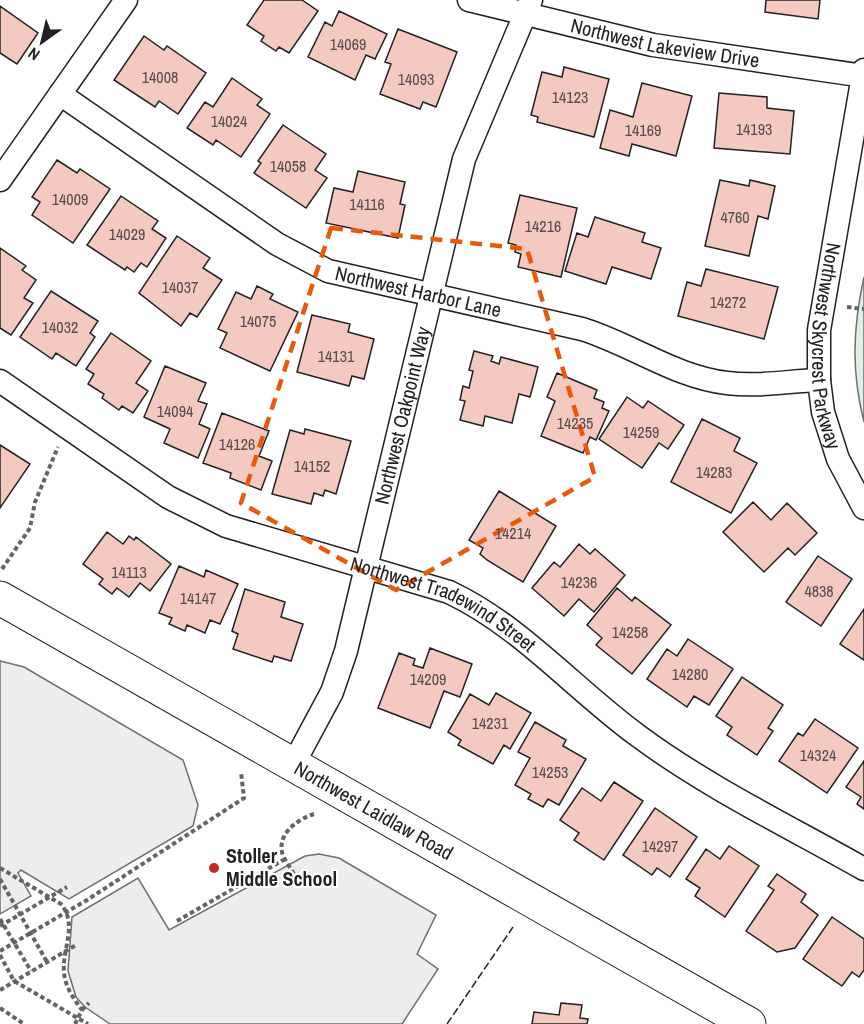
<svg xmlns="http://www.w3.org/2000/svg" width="864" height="1024" viewBox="0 0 864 1024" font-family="'Archivo Narrow',sans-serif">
<rect width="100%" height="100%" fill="#fff"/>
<path fill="#e0efe3" stroke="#6f6f6f" stroke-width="1.5" d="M864,277V422C851,371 853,327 864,277Z"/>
<path fill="#ededed" stroke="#6f6f6f" stroke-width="1.5" d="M0,661L24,667L183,760L198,805L193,826L69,899L21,870L18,873L31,896L0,914Z
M319,854L339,858L436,915L417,954L438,969L402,1024H110L85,1007L76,997L68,971L72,917L138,878L169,930L305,856Z"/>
<path fill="#f3c9c0" stroke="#222" stroke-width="1.5" d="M264,0H302L318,11L289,53L279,47L276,51L261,41L264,36L247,25Z
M766,0H820L818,19L765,12Z
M0,6L38,33L17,64L0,53Z
M339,11L387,34L375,59L366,55L355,80L308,57L325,22L332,26Z
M398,29L457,52L436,107L423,102L420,109L380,94L391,64L385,62Z
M144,36L164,50L167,46L206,73L178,114L159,101L155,107L114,80Z
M564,67L609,79L594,137L537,122L538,117L531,115L542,72L562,77Z
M232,78L262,99L257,105L270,114L241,157L216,140L213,145L187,128L205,102L213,107Z
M642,83L692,96L676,156L632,144L629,156L600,148L610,110L633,117Z
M719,93L767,97V108L794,111L790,154L714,148Z
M283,125L326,154L315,170L327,178L306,208L254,173L261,163L258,161Z
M57,160L77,173L80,169L110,189L73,243L32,215L40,202L32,197Z
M358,171L405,182L400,204L405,205L398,238L326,223L334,188L353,192Z
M720,180L749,186L750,180L775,186L768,219L758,216L749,256L705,246Z
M520,195L577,208L561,277L518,267L521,254L515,252L516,245L508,243Z
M121,196L158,221L152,229L166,238L147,267L141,263L134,272L127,267L125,270L87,245Z
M595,217L645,233L642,242L661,248L651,279L612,267L606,284L565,271L577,233L588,237Z
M177,236L210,258L203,268L222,280L197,317L190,313L181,326L139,293Z
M0,248L26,266L22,270L36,280L24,298L33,303L11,335L0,328Z
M706,269L778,287L764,339L678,316L687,282L701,286Z
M257,286L273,294L270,299L298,312L270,371L220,348L227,333L218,329L236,292L251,299Z
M51,291L98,321L90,333L95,337L76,366L56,353L52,359L20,337Z
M312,315L350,324L348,332L374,339L364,379L352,376L349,386L297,372Z
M111,333L151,361L136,383L148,391L133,413L122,406L119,410L102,398L104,394L88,384L94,374L86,369Z
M474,351L493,356L491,361L499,364L501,357L538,367L530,397L519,394L512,423L485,416L483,426L460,420L465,401L460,400L463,386L469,388L473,371L469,370Z
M165,366L206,383L198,401L207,404L199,424L210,429L198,458L164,443L170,429L144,417Z
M557,373L597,390L594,398L604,402L602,408L609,411L596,440L590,437L583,453L541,436L555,401L547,397Z
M627,397L643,408L648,401L684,425L668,449L659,443L642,468L599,439Z
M222,413L269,431L259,456L272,461L261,490L230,478L231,473L203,463Z
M702,419L740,438L734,451L757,463L731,513L671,482Z
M305,429L351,441L336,494L325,490L323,496L314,493L311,504L272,494L290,430L304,434Z
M0,445L30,464L0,508Z
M499,491L556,526L523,582L487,560L480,554L483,548L469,540Z
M753,502L771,520L787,503L817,533L795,555L788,548L764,572L723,532Z
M107,532L123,544L129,536L134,540L136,537L171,564L150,591L140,583L129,597L117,588L112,594L99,584L103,579L83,564Z
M579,544L590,554L595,549L625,575L594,612L579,599L564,616L532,588L554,562L560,567Z
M818,556L852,579L821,626L786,602Z
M179,566L204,577L206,570L238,584L220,624L210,620L205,633L187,625L185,631L169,624L172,618L159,613Z
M617,588L632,601L635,597L671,625L632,674L596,645L602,638L587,625Z
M245,589L285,602L281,617L303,624L291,661L274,656L272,662L233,649L238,634L232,631Z
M864,609V660L840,644Z
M688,639L733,669L709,705L694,696L687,707L647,679L667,649L677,656Z
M430,648L472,664L460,697L444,691L430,728L378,708L399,653L415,659L413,665L423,668Z
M742,677L783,705L768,728L773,731L757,755L727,735L732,727L716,716Z
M496,693L531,713L510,749L504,745L493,764L458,745L461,740L448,732L470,694L489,705Z
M815,719L858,748L827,793L779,761L798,733L803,736Z
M535,722L566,740L563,746L586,759L559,805L548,799L543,807L528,799L531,794L515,785L530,758L518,752Z
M864,761V809L857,804L861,797L846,787Z
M614,782L643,801L604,860L574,840L579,833L560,820L582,788L601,801Z
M655,808L697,837L670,877L657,868L652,875L623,855Z
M729,846L759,866L725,917L695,896L700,888L686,879L706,849L720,859Z
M777,874L806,894L801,902L818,915L795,948L777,952L746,931L774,890L768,886Z
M832,917L864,939V970L859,977L852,972L842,986L803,959Z
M561,1003L582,1005L580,1018L588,1019L587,1024H532L534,1012L559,1015Z"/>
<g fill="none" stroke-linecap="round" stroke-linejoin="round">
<g stroke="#222" stroke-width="25">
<g id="minor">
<path id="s1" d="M469,0L653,45L864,76"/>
<path id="s2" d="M864,70L819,330V380L823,412L838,459L864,508"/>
<path id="s3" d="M60,94L277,244L328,271L582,329C631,344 675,377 727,383C757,387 789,381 819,380"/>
<path d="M0,180L126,0"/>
<path id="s4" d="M0,381L168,497L226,526L449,592C521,626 573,688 637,735C707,787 788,826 864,869"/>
<path id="s5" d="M294,763L332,692L346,651L464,159L531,0"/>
</g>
</g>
<g stroke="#222" stroke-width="35">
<g id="secondary">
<path id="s6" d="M0,598L749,1024"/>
</g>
</g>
<path stroke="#646464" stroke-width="4" stroke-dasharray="4.5 3" stroke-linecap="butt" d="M847,307L864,309
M2,569L30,528L35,502L58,447
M0,868L61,904C78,925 62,948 64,972C65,987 74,999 82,1010L75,1024
M294,874C290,867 284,860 282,852C278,833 298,819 314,814
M0,879L47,962
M0,919L31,971
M177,921L285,859
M0,926L67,887
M0,951L87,900L244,798L241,772
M0,955L14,981L88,1024
M0,990L76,945
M0,1008L24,1024
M82,1010L89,1003"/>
<use href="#minor" stroke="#fff" stroke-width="22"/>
<use href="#secondary" stroke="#fff" stroke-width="33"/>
<path stroke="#222" stroke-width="1.5" stroke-dasharray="8 3" stroke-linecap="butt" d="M447,1024L513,927"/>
</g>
<path fill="none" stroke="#e8590c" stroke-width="4.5" stroke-dasharray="12 8" stroke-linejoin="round" d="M331,228L527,249L595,477L396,590L241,503Z"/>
<circle fill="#c62828" stroke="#fff" stroke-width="2" cx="214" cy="868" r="6"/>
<g text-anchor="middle" stroke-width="4.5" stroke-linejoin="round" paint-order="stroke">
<g font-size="16" fill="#564c4a">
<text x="348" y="50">14069</text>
<text x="160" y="83">14008</text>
<text x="416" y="85">14093</text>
<text x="570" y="103">14123</text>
<text x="229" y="127">14024</text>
<text x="754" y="135">14193</text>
<text x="643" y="136">14169</text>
<text x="288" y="172">14058</text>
<text x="70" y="205">14009</text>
<text x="367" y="210">14116</text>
<text x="735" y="223">4760</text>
<text x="543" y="232">14216</text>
<text x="127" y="240">14029</text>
<text x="180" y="293">14037</text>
<text x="728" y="308">14272</text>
<text x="258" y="327">14075</text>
<text x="60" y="333">14032</text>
<text x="336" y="362">14131</text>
<text x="175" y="417">14094</text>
<text x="575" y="429">14235</text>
<text x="641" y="438">14259</text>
<text x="237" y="450">14126</text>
<text x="312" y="472">14152</text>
<text x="714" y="478">14283</text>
<text x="513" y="539">14214</text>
<text x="129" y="578">14113</text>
<text x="579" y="588">14236</text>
<text x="819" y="597">4838</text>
<text x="198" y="604">14147</text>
<text x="630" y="638">14258</text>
<text x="690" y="680">14280</text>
<text x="428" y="685">14209</text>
<text x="490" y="729">14231</text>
<text x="818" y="761">14324</text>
<text x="550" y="778">14253</text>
<text x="660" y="852">14297</text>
</g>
<g font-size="20" fill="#222" stroke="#fff">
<text dy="7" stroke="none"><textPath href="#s1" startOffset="201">Northwest Lakeview Drive</textPath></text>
<text dy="7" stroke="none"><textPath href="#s3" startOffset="414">Northwest Harbor Lane</textPath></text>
<text dy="7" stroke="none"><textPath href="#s2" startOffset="280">Northwest Skycrest Parkway</textPath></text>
<text dy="7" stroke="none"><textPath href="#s5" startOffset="366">Northwest Oakpoint Way</textPath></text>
<text dy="7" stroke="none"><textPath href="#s4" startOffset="501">Northwest Tradewind Street</textPath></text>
<text dy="7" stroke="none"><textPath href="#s6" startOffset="430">Northwest Laidlaw Road</textPath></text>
</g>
<g font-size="20" font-weight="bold" fill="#222" stroke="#fff" text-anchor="start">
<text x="226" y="863">Stoller<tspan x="226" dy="23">Middle School</tspan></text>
</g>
</g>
<g transform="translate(42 42) rotate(214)" stroke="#ffffff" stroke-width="4.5" paint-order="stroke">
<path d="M0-4.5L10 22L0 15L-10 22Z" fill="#222222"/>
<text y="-9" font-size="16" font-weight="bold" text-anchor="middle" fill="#222222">N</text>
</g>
</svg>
